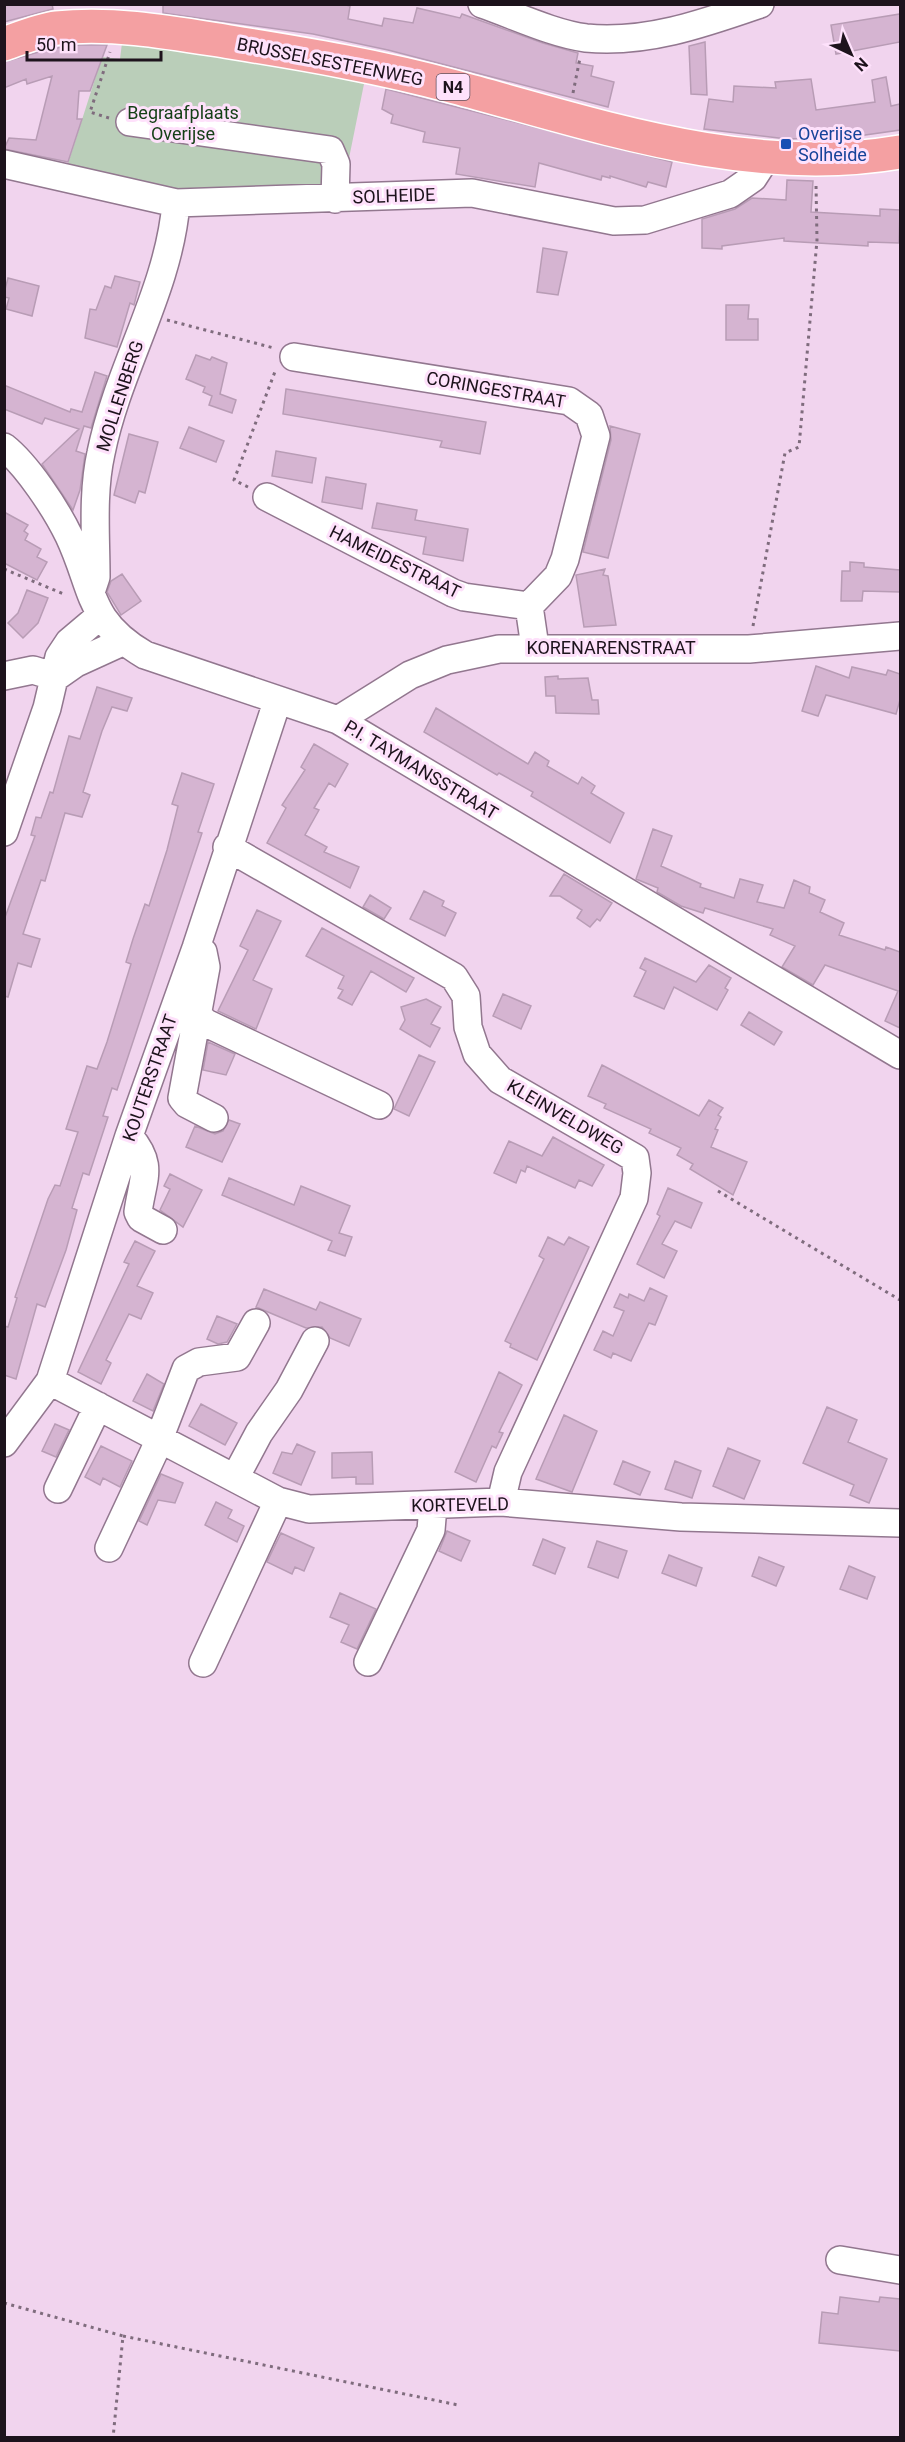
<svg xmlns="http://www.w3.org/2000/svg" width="905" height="2442" viewBox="0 0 905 2442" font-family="Roboto,sans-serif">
<rect width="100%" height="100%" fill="#f1d4ee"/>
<path fill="#baceb9" d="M122,43L261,58L365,79L343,188L176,197L65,173L102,57L120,59Z"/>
<path fill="#d5b4d1" stroke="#b89cb5" stroke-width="1.5" d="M4,4H52L53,9L4,22Z
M163,4H341L350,6L348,19L382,26L384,18L413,23L417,8L460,18L462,14L543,43L578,53L576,63L593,66L591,76L614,82L608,107L388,50L313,34L163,13Z
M900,14V42L836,54L831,25Z
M705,42L707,95L691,94L689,46Z
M79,45H107L90,91H79L77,119H82L68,162L4,149L9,138L36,140L52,76L27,84L26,79L4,88V62L49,49Z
M886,77L891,106L900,104V130L851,137L787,139L704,129L709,99L733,102L734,86L776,88L775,82L811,79L816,110L875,102L872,80Z
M386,89L672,162L666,187L648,182L646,187L610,176V178L602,176L601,180L539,163L535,187L456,174L460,148L423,142L425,132L391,123L393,115L382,109Z
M787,180L813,181L811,212L880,216V209L900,210L899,243L868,242V246L784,241V238L722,246V249L702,248V219L735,209L752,198L786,200Z
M543,248L567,252L558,295L537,292Z
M115,276L140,282L134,305L130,303L117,347L85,338L90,309L96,310L105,286L111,288Z
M8,278L39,286L32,316L6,309L9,298L4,297V293Z
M726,305H749L748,319H758V340H726Z
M196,355L210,360L212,357L227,363L220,394L236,400L232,413L209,405L212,396L203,392L205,387L186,379Z
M95,372L107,376L91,428L84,426L76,451L85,454L80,490L73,510L42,464L79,429L45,418L42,424L4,409V385L70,412L71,409L82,412Z
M286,389L486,422L480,454L440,447L442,441L283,414Z
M610,426L640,434L608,558L583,552L611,440Z
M189,427L224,441L216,462L180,448Z
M129,434L158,442L145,493L139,491L135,503L114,495Z
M276,451L316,458L312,483L272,476Z
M326,477L366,484L362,509L322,502Z
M377,503L417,510L415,520L468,529L463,561L423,554L426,537L372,528Z
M4,512L28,525L24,531L28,534L25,540L41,549L37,557L47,562L37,580L4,563Z
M850,562L864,563V567L900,570V592L863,591L862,601H841L842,571H850Z
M605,569L603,575L608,576L616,625L584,627L576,575Z
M122,574L141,601L121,615L107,592L111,581Z
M27,590L48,598L38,623L23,638L8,623L18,613Z
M816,666L849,678L852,667L886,675L888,670L900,674V700L896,714L826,695L818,716L802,711Z
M558,676V679L588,678L592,700H598L599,714L556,713L555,696H546L545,677Z
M97,687L132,698L127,711L112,707L102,731L83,792L90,795L82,817L65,813L45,881L41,880L23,934L40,939L31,967L18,963L8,997L4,996V920L35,836L31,835L36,817L41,818L50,792L53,793L69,736L80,739Z
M436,708L528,764L535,752L549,761L547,766L578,784L582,777L595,786L591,793L624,813L610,843L531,796L533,792L499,773L497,775L424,732Z
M314,744L348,764L335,787L329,783L314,808L319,810L305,835L327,847L324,852L359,867L350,888L267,843L286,808L282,805L305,770L301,767Z
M182,773L214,784L198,832L202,833L117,1090L112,1088L103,1116L108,1117L89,1175L83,1173L72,1208L77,1210L66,1250L45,1307L37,1304L16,1379L4,1375V1326L8,1327L17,1298L15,1297L48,1199L55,1185L60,1186L78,1132L66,1129L87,1066L97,1069L107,1042L131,964L126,962L133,939L145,904L149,906L167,850L178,806L172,804Z
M653,829L672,836L661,866L701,884L700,887L734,898L740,879L763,885L757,902L784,908L794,880L810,887L809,893L825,900L820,912L844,923L839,935L885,950L886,947L900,952V1028L885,1021L898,991L825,965L813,985L782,967L795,946L770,935L773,929L705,908L703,913L681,906L657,892L658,888L636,879Z
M564,874L612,903L600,921L597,919L590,927L577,918L582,910L560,896H550Z
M424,891L444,901L442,906L456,913L445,936L410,919Z
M370,895L391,908L384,919L363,907Z
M257,910L281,921L253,980L272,989L256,1029L218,1011L248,950L240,946Z
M322,928L414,978L406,992L371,971L352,1005L338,998L343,990L338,988L344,976L306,956Z
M645,958L696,982L709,965L731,978L725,988L728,990L717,1010L674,987L664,1009L634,996L646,971L640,968Z
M503,994L531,1006L521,1029L493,1016Z
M426,999L441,1007L431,1024L440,1028L430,1047L400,1029L405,1020L401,1007Z
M749,1012L782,1032L774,1045L741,1025Z
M208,1042L235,1054L226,1075L203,1070Z
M419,1055L435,1062L409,1116L394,1109Z
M602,1065L699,1116L709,1100L723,1108L718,1115L721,1117L715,1129L718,1130L711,1147L747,1162L733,1195L690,1169L693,1164L677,1155L681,1148L649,1133L651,1129L604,1108L606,1104L588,1096Z
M229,1120L240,1124L222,1162L186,1147L195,1126L215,1134L223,1131Z
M553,1137L604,1165L592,1186L579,1180L575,1188L527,1166L525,1172L521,1170L516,1183L494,1173L509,1141L542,1156Z
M170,1174L202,1190L183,1227L160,1210L170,1189L164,1186Z
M229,1178L294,1205L301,1186L350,1206L339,1233L352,1237L345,1256L328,1250L332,1241L222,1195Z
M668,1188L702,1203L691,1228L675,1221L662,1244L677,1251L664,1278L637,1264L660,1216L657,1214Z
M548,1237L564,1245L569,1237L589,1247L537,1360L510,1347L511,1344L505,1341L544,1259L539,1256Z
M135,1241L155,1251L137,1286L153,1293L141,1319L129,1314L106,1360L111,1363L101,1384L78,1372L129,1264L124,1262Z
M650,1288L667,1296L655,1325L649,1323L631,1361L613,1353L611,1358L594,1350L603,1331L613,1336L624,1311L614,1307L620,1294L628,1298L629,1294L644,1301Z
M264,1289L316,1310L320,1302L361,1319L349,1346L330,1338L322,1327L306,1328L256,1307Z
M217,1316L237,1324L227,1342L218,1344L207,1339Z
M499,1372L522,1385L499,1432L503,1433L496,1448L492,1446L476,1482L455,1472Z
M147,1374L164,1384L153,1411L133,1401Z
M201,1404L237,1423L225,1445L189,1426Z
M827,1407L857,1420L848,1442L887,1459L869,1503L850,1495L854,1485L803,1463Z
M564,1415L597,1431L572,1492L536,1479Z
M55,1424L69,1430L56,1457L42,1451Z
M297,1444L315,1452L301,1485L273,1473L282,1452L292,1454Z
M101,1446L132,1461L120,1487L103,1478L100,1485L85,1477Z
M728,1448L760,1461L744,1499L713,1486Z
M372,1452L373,1484H356V1477L332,1478V1453Z
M623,1461L650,1472L640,1495L614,1484Z
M675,1461L701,1471L692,1498L665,1489Z
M161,1474L183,1483L175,1503L158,1500L147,1525L139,1521Z
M216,1502L232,1510L228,1518L244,1526L237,1542L205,1525Z
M447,1531L470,1541L461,1561L439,1551Z
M281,1533L314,1548L304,1571L295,1567L292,1574L267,1562Z
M543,1539L565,1548L555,1574L533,1565Z
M597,1541L627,1551L618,1578L588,1567Z
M669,1555L702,1568L696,1586L662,1573Z
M759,1557L784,1567L776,1586L752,1576Z
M849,1566L875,1577L867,1599L840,1589Z
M340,1593L376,1609L357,1649L341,1642L349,1625L330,1617Z
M840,2297L879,2302L880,2297L900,2299V2351L819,2343L822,2312L838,2314Z"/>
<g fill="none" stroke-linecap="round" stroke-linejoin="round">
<g stroke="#92778f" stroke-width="30">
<path id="minor" d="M482,4C514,15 554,34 586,38C646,44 705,23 760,4
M130,122L330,150L336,164L335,199
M4,164L176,203L472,193L614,221L645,220L730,194L753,178L766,158
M294,357L569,401L589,415L596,436L565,559L558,576L529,606L535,647
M4,447C27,465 56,509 69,536C94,589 87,621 145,655L338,720L900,1055
M267,497L453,593L464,597L529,606
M92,589L96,577C96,537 92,493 101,453C118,368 169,290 176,203
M4,676L33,670L56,677
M56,677L76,663L122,642
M338,720L410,675L447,660L499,649H749L900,636
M4,832L47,708L59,657L69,642L101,615
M227,847L454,977L466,996L468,1027L477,1054L500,1080L635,1158L637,1173L634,1198L508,1472L501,1502
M203,952L206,967L182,1098L187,1104L214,1118
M198,1016L206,1023L379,1105
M129,1136C154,1165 143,1177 138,1212L141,1218L163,1230
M50,1381L278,1501L309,1509L501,1502L681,1517L900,1523
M4,1443L50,1381L129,1136L196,948L277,702
M235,1478L259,1433L289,1390L315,1341
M58,1489L98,1406
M109,1548L154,1452L186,1369L199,1362L237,1357L256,1323
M368,1662L431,1530L433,1506
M203,1663L278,1501
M840,2260L900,2270"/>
</g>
<g stroke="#fff" stroke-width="36">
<path id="major" d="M4,44C21,38 40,30 57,28C115,22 173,33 230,42C306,54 381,67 455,87C600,126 749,178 900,152"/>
</g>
<path stroke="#7f6c7d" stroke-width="3" stroke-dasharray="3 4.5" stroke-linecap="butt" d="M573,93L580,58
M109,118L90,112L110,52
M167,320L274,348
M248,487L234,480L276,369
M4,569L66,595
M753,626L785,453L799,447L817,240L816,184
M718,1191L900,1300
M4,2303L123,2336L113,2438
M123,2336L458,2405"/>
<use href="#minor" stroke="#fff" stroke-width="27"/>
<use href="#major" stroke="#f4a0a2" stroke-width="33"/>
</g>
<rect fill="#1a4fb4" stroke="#fee1fb" stroke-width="2" x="780" y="138" width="12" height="12" rx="3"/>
<g text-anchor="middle" stroke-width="6" stroke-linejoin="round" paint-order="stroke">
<rect fill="#fee1fb" stroke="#60515f" stroke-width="1.5" x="436.5" y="74" width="33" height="26" rx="4.5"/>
<g font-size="16" font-weight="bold" fill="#1d131c">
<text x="453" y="93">N4</text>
</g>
<g font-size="18" fill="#1d131c" stroke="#fee1fb">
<text transform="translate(330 62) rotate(11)" y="6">BRUSSELSESTEENWEG</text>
<text transform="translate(394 196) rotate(-2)" y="6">SOLHEIDE</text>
<text transform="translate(496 390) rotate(10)" y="6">CORINGESTRAAT</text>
<text transform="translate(120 396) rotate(-72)" y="6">MOLLENBERG</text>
<text transform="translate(395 562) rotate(26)" y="6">HAMEIDESTRAAT</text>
<text x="611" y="654">KORENARENSTRAAT</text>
<text transform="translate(421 770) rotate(31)" y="6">P.I. TAYMANSSTRAAT</text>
<text transform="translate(150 1078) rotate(-71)" y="6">KOUTERSTRAAT</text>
<text transform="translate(565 1117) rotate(30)" y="6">KLEINVELDWEG</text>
<text transform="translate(460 1505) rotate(-1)" y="6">KORTEVELD</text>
</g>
<g font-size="18" fill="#133f15" stroke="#fee1fb">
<text x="183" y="119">Begraafplaats<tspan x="183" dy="21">Overijse</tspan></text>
</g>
<g font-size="18" fill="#164399" stroke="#fee1fb" text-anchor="start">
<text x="798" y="140">Overijse<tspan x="798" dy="21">Solheide</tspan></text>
</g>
</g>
<rect width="905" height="2442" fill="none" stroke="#1d131c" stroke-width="12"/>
<g transform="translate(851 54) rotate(136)" stroke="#fee1fb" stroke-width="4.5" paint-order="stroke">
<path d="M0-4.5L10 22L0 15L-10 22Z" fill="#1d131c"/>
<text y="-9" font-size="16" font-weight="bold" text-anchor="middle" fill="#1d131c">N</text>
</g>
<path d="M27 51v9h134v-9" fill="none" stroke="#1d131c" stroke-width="3"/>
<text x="36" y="51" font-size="18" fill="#1d131c" stroke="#fee1fb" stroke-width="4.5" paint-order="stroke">50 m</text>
</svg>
